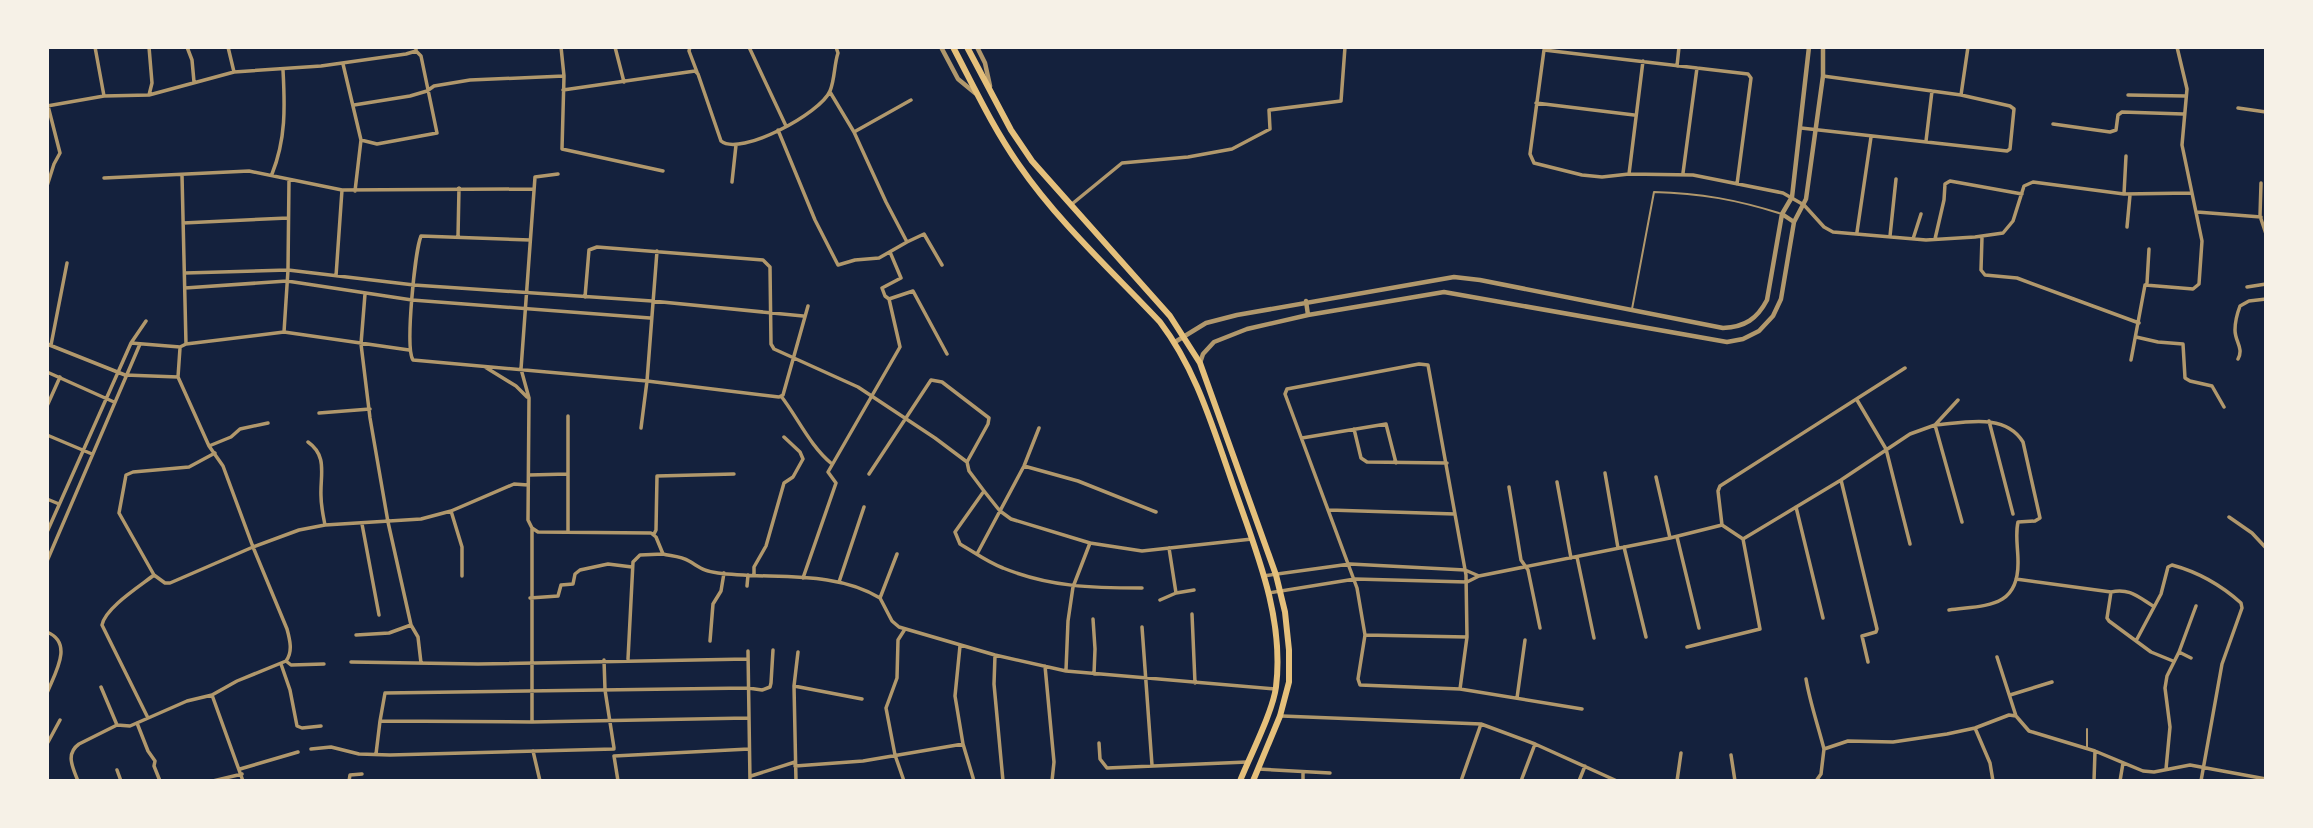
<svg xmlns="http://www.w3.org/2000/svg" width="2313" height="828" viewBox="0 0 2313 828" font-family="'Libre Baskerville',serif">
<rect width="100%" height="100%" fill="#14213d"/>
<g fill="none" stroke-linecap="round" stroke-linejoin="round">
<path stroke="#b1986c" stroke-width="2" d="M1632,309L1654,192C1700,193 1738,200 1782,214
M2087,729V748"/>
<path stroke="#b1986c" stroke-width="3.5" d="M95,47L104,96
M187,47L192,60L194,82
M228,47L234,72
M615,47L624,82
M690,47L689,51L697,72
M749,47L786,126
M1544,50L1530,154L1534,163L1582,175L1602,177L1629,174L1693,175L1783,193L1804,205L1824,227L1833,232L1926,240L1975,237L2003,233L2013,221L2024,186L2033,182L2124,194L2191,193
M1544,50L1748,74L1751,78L1737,184
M343,64L361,140L355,191
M1677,66L1679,47
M564,76L562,149L663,171
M563,90L695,71L698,74L721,141C740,157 821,113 830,91C835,79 834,65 838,53L836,47
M830,92L854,132L886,202L907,242L924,234L942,265
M149,95L152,83L149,47
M1961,95L1968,47
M2128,95L2185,96
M1536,103L1634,115
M354,105L410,96L427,91L434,86L470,80L564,76L561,47
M47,106L104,96L149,95L234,72L321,66L406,54L416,51V47
M2238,108L2266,112
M2053,124L2110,132L2116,130L2118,115L2122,112L2183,114
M1801,128L2007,151L2010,149L2014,109L2010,106L1961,95L1823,76
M778,130L815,220L838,265L855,260L879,258L907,242
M854,132L911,100
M361,140L377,144L437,133L421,56L416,51
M1926,141L1932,91
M1683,173L1697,68
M272,174C286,139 285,107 283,70
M1629,174L1643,61
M182,175L186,344
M104,178L249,171L342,190L533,189
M732,182L736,145
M2261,183L2260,216L2266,234
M47,186L54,164L60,153L48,106
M2124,194L2126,156
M1072,204L1122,163L1188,157L1232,149L1270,129L1269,110L1341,101L1345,47
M2197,212L2261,217
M183,223L288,218
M2127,227L2130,195
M1857,232L1871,137
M1890,236L1896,179
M458,237L459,188
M1982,237L1981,270L1985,275L2017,278L2139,323
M1913,239L1921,214
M1935,239L1944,200L1945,184L1950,181L2022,194
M530,240L421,236C415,251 405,348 413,360L647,381L779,397L783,395L808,306
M185,273L288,270L414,285L652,301L803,316
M336,276L342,190
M2147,283L2149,249
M2247,287L2266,284
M185,288L287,281L412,300L650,318
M365,294L361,344L370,418L388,522L411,625L418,637L421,663
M585,297L589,250L597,247L763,260L770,267L771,344L774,349L858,387L935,438L967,462L969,471L984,491L1000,511L1011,519L1090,543L1142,551L1252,539
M889,299L885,296L882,288L901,278L890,252
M284,332L288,270L289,180
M2136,337L2158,342L2183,344L2185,378L2190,381L2212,386L2224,407
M131,343L180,347L186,344L284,332L409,350
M47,344L125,375L178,377L209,446L223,466L253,547L287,629C290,640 293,652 286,661L237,681L212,695L187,701L130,726L117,725L79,744C65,754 73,768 78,781
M51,345L67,263
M2238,359C2244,348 2235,342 2235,330C2235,322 2237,314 2240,306L2249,301L2266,299
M2131,360L2145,285L2193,289L2199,284L2202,241L2182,145L2187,89L2177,47
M485,367L516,386L527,397
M47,372L114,402
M178,377L180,348
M781,396C798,418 810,446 832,464
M1857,400L1886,449L1910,544
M47,406L60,377
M319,413L370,409
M568,416V532
M1989,421L2013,514
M641,428L647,381L657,251
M1354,429L1361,458L1367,462L1447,463
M47,435L92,454
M1302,438L1386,424L1396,463
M308,442C328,456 320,475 321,496C321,506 323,515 325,525
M209,446L231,437L240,429L268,423
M215,453L189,467L133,472L126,475L119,513L154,575L165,583H170L253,547L299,530L325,525L421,519L451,511L514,484L528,485
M1024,466L1078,481L1156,512
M1605,473L1618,548
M869,474L931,380L942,382L989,418L988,424L967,462
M529,475L568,474
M1656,477L1670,538
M1841,480L1877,629L1876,632L1862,636L1868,662
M1557,482L1571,558
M1509,487L1521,560L1528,570L1540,628
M984,491L955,532L960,544C974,552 987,562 1003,568C1050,587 1092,588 1142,588
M47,499L59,504
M1796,507L1823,618
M1329,510L1455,514
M451,511L462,547V576
M2229,517L2252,533L2266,548
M362,524L379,615
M1722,525L1718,491L1720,486L1905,368
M1722,525L1743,539
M532,528L538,532L651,533L656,537L663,554C671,556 681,556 689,561C701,568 703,571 718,573C771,580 833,569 880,598L892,621L899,627L995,655L1066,671L1275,689
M47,532L131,343L146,321
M654,534L656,530L657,476L734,474
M1677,537L1699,628
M1743,539L1841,480L1910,434L1935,425L1958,400
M1624,547L1646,637
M1169,548L1176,593
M977,554L1024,466L1039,428
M1577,557L1594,638
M47,561L140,344
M754,575V567L766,546L784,483L793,477L803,459L800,452L784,437
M1263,576L1350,564L1465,570L1479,576
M803,578L836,483L828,472L900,347L889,299L913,291L947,354
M2016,579L2111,592L2107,618L2109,621L2151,652L2173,661
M839,582L864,507
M747,586L748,575
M2111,592C2130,588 2138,597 2153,606
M1269,593L1355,579L1467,582L1479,576L1670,538L1722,525
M530,598L558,596L561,585L573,584L575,574L580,570L608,564L632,567
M880,598L897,554
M1160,600L1176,593L1194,590
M1949,610C1985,605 2019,609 2018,561C2018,548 2015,535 2018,522L2035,521L2040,518L2023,442C2005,412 1963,423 1935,425L1962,522
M1192,614L1195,683
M1093,619L1095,649L1094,674
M1142,627L1152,765
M47,632C74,643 55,673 47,693
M356,635L389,633L411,625
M1365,635L1467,637
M2137,639L2161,594L2168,567L2172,565C2198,572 2221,585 2241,603L2242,608L2222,664L2201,781
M710,641L713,604L721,591L724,573
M960,646L955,696L963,744L974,781
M1687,647L1760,629L1743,539
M748,651L750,781
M2179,652L2191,658
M995,655L994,684L1003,781
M1997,657L2016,716
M628,659L633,562L640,555L663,554
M604,660L605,690L614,748
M286,661L291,665L324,664
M351,662L478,664L748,659
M281,664L290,690L297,726L302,728L321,726
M1045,666L1054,762L1052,781
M1066,670L1068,621L1073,587L1090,543
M1806,679C1810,703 1818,725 1824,749
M794,686L862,699
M101,687L117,725
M1460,689L1467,637L1466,575L1428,365L1419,364L1287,389L1285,394L1357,588L1365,635L1358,679L1360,685L1460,689L1582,709
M212,695L243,781
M2010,695L2052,682
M1517,698L1525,640
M1282,716L1481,724L1535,744L1617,781
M148,718L102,625C105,608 140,586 154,575
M380,721L532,722L748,718
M532,722V528L528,520L529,398L521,369L535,177L558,174
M137,723L148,751L155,761L154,766L160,781
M1975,728L1990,763L1993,781
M1099,743L1100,759L1107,768L1247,762
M47,744L60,720
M311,749L331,747L359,754L390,755L614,749
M533,751L540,781
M376,754L380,721L385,693L748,688L762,690L770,687L771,683L773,650
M1731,755L1735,781
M614,756L749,749
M614,756L618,781
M795,766L863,761L963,744
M240,769L298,752
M1258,769L1330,773
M2166,769L2170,727L2165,688L2167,676L2179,652L2196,606
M117,770L121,781
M751,776L795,762
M213,781L242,774
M349,781L350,775L362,774
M796,781L794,686L798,652
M904,781L895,755L886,708L897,678L898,640L905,629
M1303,781V773
M1461,781L1481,724
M1521,781L1535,744
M1579,781L1585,766
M1677,781L1681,753
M1816,781L1821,774L1824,749L1848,741L1893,742L1947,734L1975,728L2009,715L2016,716L2029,731L2095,751L2143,771L2154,772L2190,765L2266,779
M2094,781L2095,751
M2120,781L2123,763"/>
<path stroke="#b1986c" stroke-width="4.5" d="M941,47L958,79L975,93
M977,47L985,63L990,86
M1782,214L1794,222
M1306,301L1308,315
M1175,342L1206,323L1237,315L1454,277L1480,280L1723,328C1745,327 1757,319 1767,300L1782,214L1792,197L1809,47
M1200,363L1203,354L1214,342L1247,329L1308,315L1444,292L1727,342L1743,339L1759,331L1773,316L1781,299L1794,222L1806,199L1823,76V47"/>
<path stroke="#e5c07b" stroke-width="6" d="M953,47C974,87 993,128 1019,165C1058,222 1113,272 1160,322C1195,368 1211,422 1230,476C1253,544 1285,614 1276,687C1273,711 1250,756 1240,781
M967,47L1011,130L1032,161L1170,316L1200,363L1276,575L1285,612L1289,650V682L1280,716L1253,781"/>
</g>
<rect width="2313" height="828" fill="none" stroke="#f6f1e7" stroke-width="98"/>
</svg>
